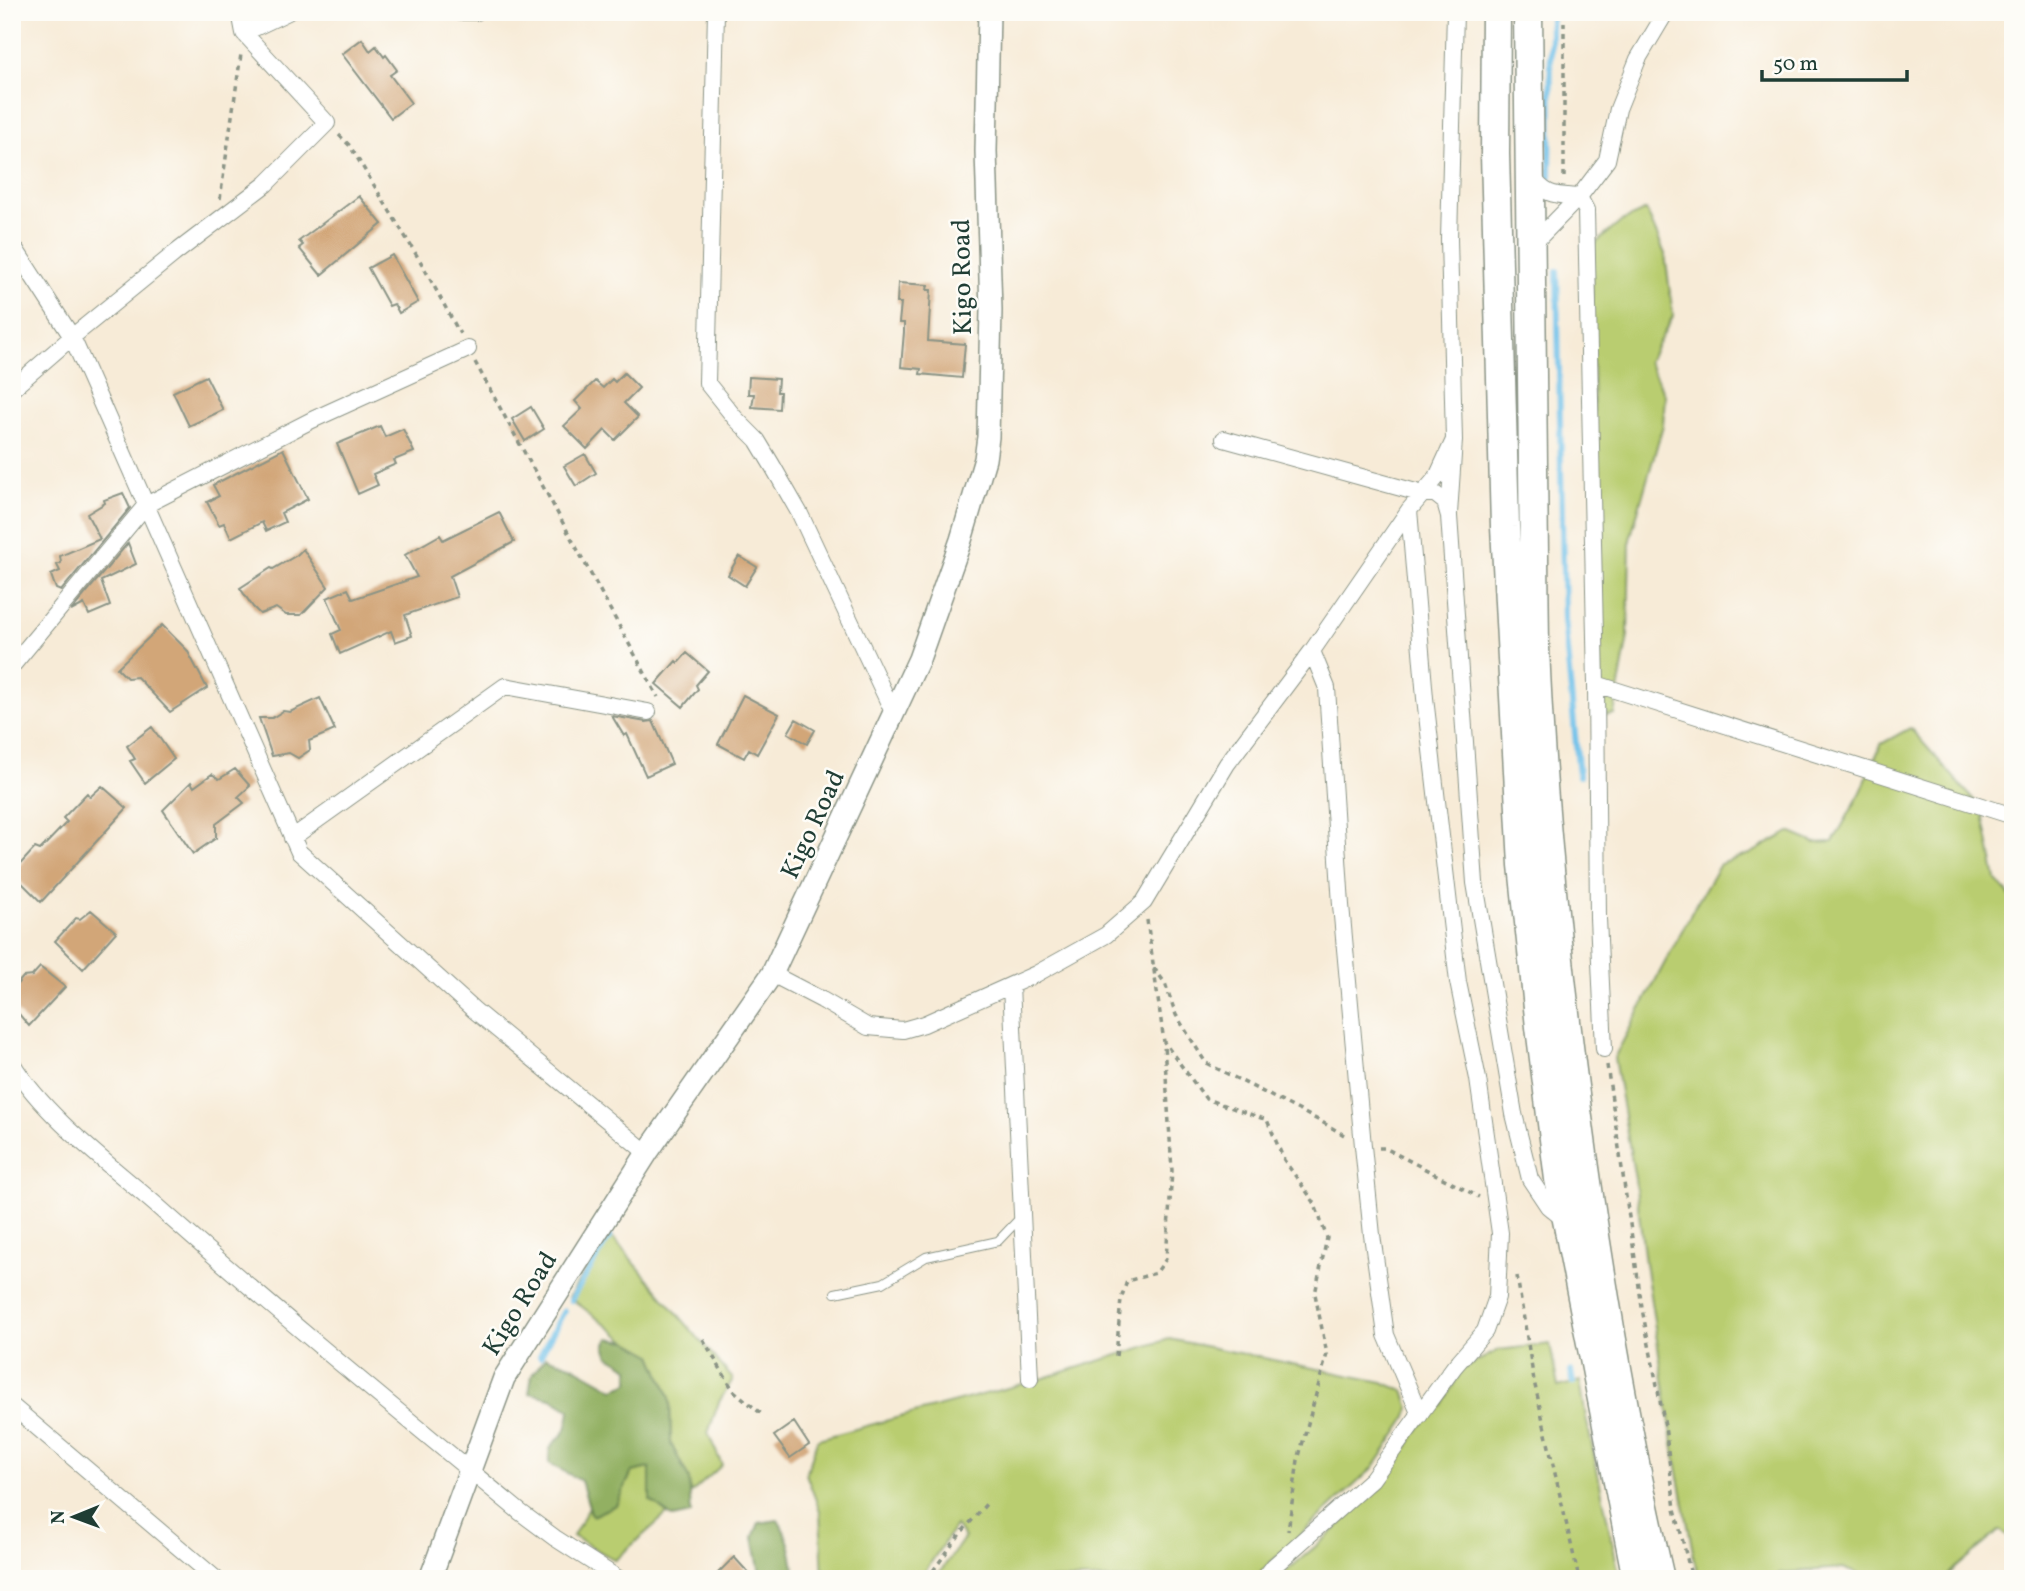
<svg xmlns="http://www.w3.org/2000/svg" width="2025" height="1591" viewBox="0 0 2025 1591" font-family="Vollkorn,serif">
<rect width="100%" height="100%" fill="#fdfcf7"/>
<filter id="ink" filterUnits="userSpaceOnUse"><feTurbulence type="fractalNoise" baseFrequency=".0143" numOctaves="2"/><feDisplacementMap in="SourceGraphic" scale="14" xChannelSelector="R" yChannelSelector="G"/><feConvolveMatrix kernelMatrix="1 2 1 2 8 2 1 2 1" color-interpolation-filters="sRGB"/></filter>
<filter id="wash" filterUnits="userSpaceOnUse"><feTurbulence type="fractalNoise" baseFrequency=".00686" numOctaves="4" result="noise"/><feDisplacementMap in="SourceGraphic" scale="28" xChannelSelector="R" yChannelSelector="G"/><feGaussianBlur stdDeviation="1.57" result="paint"/><feColorMatrix in="noise" values="0 0 0 0 0 0 0 0 0 0 0 0 0 0 0 0 0 1.4 0 .05"/><feComposite in="paint" operator="in"/></filter>
<g filter="url(#wash)">
<rect width="100%" height="100%" fill="#f7ebd7"/>
<path fill="#b9cd70" stroke="#6c8552" stroke-width="2" d="M1646,210L1665,254L1673,316L1648,362L1665,395L1663,425L1630,539L1628,636L1614,714L1599,716L1591,247L1622,221Z
M1910,728L1982,809L1996,880L2013,899V1541L2000,1530L1943,1579H1872L1843,1568L1780,1573L1773,1579H1698L1675,1456L1645,1263L1635,1179L1614,1058L1694,908L1720,864L1750,854L1789,832L1815,843L1833,842L1861,792L1881,744Z
M608,1232L733,1379L719,1402L708,1433L722,1465L690,1494L689,1479L671,1444L670,1398L652,1355L627,1341L569,1297Z
M1169,1339L1382,1382L1404,1391L1410,1408L1405,1421L1374,1467L1270,1563L1255,1579H935L965,1537L955,1526L920,1579H823L820,1511L806,1474L818,1439L1041,1379Z
M1550,1344L1558,1387L1580,1381L1586,1417L1620,1579H1277L1329,1535L1384,1484L1421,1425L1442,1405L1462,1369L1499,1350Z
M650,1468V1500L668,1513L615,1560L573,1536L589,1507L592,1516L616,1505L632,1472Z"/>
<path fill="#92b062" stroke="#58764b" stroke-width="2" d="M609,1338L627,1341L652,1355L670,1398L671,1444L689,1479L691,1514L673,1518L650,1500V1468L632,1472L616,1505L592,1516L581,1481L549,1463C548,1444 553,1445 564,1433C568,1427 569,1417 570,1410L551,1398L529,1393L532,1375L546,1357L571,1365L614,1389L629,1383V1368L609,1356L605,1346Z
M778,1520C790,1539 793,1557 795,1579H761L753,1537L759,1523Z"/>
<g fill="none" stroke-linecap="round" stroke-linejoin="round">
<path stroke="#6dc0e9" stroke-width="6" d="M1550,176L1551,12
M1557,271L1564,619L1579,776
M571,1300L610,1236
M540,1356L564,1311
M1571,1371L1573,1383"/>
</g>
<g id="blocks">
<path fill="#d2a678" d="M362,39L370,51L376,46L384,57L386,55L397,70L390,75L411,103L391,118L342,54Z
M359,196L382,224L321,275L299,248L303,245L299,241Z
M392,255L418,302L399,313L394,304L389,306L368,268Z
M898,283L928,285L927,290H931L928,341L965,344L962,378L920,374L921,369L901,367L904,332V323H899L901,303H897Z
M624,373L639,388L624,403L638,417L615,440L605,430L587,449L564,426L582,409L575,401L595,381L603,388L612,379L615,382Z
M206,376L223,410L189,426L173,392Z
M749,377L778,379L777,392H780L779,409L752,407L754,394H748Z
M531,407L544,429L525,441L512,419Z
M380,426L385,437L403,429L414,452L394,460L396,464L373,474L378,485L358,494L337,444Z
M283,449L308,499L281,513L285,522L266,531L262,522L231,538L224,523L219,525L207,502L219,496L213,485Z
M585,454L596,473L576,486L564,466Z
M123,493L130,508L61,591L56,589L51,575L60,571L57,565L61,563L60,556L100,539L87,514L105,503L104,500Z
M499,512L514,542L450,576L457,597L405,615L412,636L395,642L391,631L340,654L332,634L341,630L327,598L348,589L353,599L417,577L405,555L440,535L443,540Z
M128,543L136,564L101,581L110,606L89,615L84,604L71,611Z
M303,549L328,587L301,615H286L276,608L260,614L253,607L240,588L271,568L273,569L297,555Z
M739,556L757,567L745,586L728,575Z
M162,625L187,650L207,688L170,712L137,677L127,678L117,668Z
M687,653L708,671L696,685L698,689L683,707L656,684L676,661L678,663Z
M743,695L779,714L757,754L749,749L744,758L718,744Z
M320,698L335,730L309,741L310,750L298,758L289,753L272,756L259,718H272L283,711L290,712Z
M612,716L646,722L653,721L672,764L646,776L627,734L624,736Z
M796,719L815,730L807,744L788,733Z
M152,727L174,759L145,783L130,761L135,759L127,746Z
M235,769L250,786L238,797L244,803L216,824V838L193,854L163,810L191,782L194,787L212,774L219,779Z
M102,786L127,808L41,902L12,873L35,848L40,850L67,822L63,818L87,793L90,797Z
M91,910L116,932L83,969L55,941L76,918L80,919Z
M40,967L65,987L29,1026L12,1006V990L23,977L32,976Z
M794,1422L809,1445L790,1458L774,1436Z
M734,1557L754,1579H712Z"/>
</g>
</g>
<g filter="url(#ink)">
<use href="#blocks" fill-opacity="0" stroke="#8b9486" stroke-width="2"/>
<g fill="none" stroke-linecap="round" stroke-linejoin="round">
<g stroke="#8b9486" stroke-width="10">
<path id="service" d="M835,1293L883,1283L926,1257L998,1241L1020,1218"/>
</g>
<g stroke="#8b9486" stroke-width="18">
<path id="minor" d="M460,12H477
M716,12L707,383L735,418L757,440L772,465L800,514L894,714
M244,33L288,12
M1531,175C1546,197 1555,195 1579,197
M1579,197L1586,210L1596,684
M12,244L72,337L299,852L474,1010L647,1153
M1530,247L1579,197L1607,160L1618,109L1638,59L1666,12
M12,389L72,337L174,254L266,184L327,123L244,33L240,12
M1224,439L1423,494H1435L1445,502L1449,516L1475,883L1514,1114L1530,1179L1548,1206L1566,1221
M1449,514L1454,440L1449,239L1455,12
M1312,651L1327,688L1341,905L1363,1146L1372,1235L1386,1335L1420,1415
M12,666L146,505L312,420L468,349
M292,838L505,686L648,712
M772,974L822,1000L868,1027L903,1030L924,1024L1036,974L1106,935L1144,902L1227,764L1312,651L1409,510L1437,477L1454,440
M1011,986L1030,1379
M1604,1049L1598,918L1596,684L2013,816
M12,1063C44,1116 108,1163 155,1204C274,1310 398,1411 520,1512L555,1538L619,1579
M12,1406L216,1579
M1264,1579L1274,1566L1372,1479L1454,1367L1485,1331L1497,1297L1500,1233L1478,1079L1458,982L1425,698L1409,510"/>
</g>
<g stroke="#8b9486" stroke-width="24">
<path id="tertiary" d="M430,1579L504,1378L647,1153L772,974L919,659L961,540L985,459L988,437L991,310L986,151L989,12"/>
</g>
<g stroke="#8b9486" stroke-width="31">
<path id="trunk" d="M1496,12L1495,154L1505,527L1523,865L1540,1027L1559,1179L1637,1579
M1528,12L1535,647C1541,802 1557,957 1577,1110C1598,1268 1624,1424 1660,1579"/>
</g>
<path stroke="#8b9486" stroke-width="3.5" stroke-dasharray="5 5" stroke-linecap="butt" d="M1564,12V180
M339,135L350,146L422,264L460,334
M220,199L241,54
M475,362L658,697
M1147,920L1164,1042L1206,1099L1267,1120L1284,1160L1314,1202L1327,1238L1315,1294L1327,1354L1298,1460L1288,1531
M1154,968L1165,983L1176,1015L1206,1063L1322,1122L1344,1135
M1607,1065L1643,1314L1665,1426L1675,1509L1692,1579
M1379,1148H1385L1479,1197
M1517,1276L1534,1381L1579,1579
M703,1339L733,1390L764,1416
M1116,1356L1121,1299L1127,1281L1156,1273L1166,1259L1172,1171L1164,1044
M927,1579L960,1534L988,1502"/>
<use href="#service" stroke="#fff" stroke-width="8"/>
<use href="#minor" stroke="#fff" stroke-width="16"/>
<use href="#tertiary" stroke="#fff" stroke-width="21"/>
<use href="#trunk" stroke="#fff" stroke-width="28"/>
</g>
</g>
<g text-anchor="middle" stroke-width="5" stroke-linejoin="round" paint-order="stroke">
<g font-size="26" fill="#1f3d34" stroke="#fdfcf7">
<text transform="translate(961 277) rotate(-91)" y="9">Kigo Road</text>
<text transform="translate(812 824) rotate(-65)" y="9">Kigo Road</text>
<text transform="translate(519 1303) rotate(-58)" y="9">Kigo Road</text>
</g>
</g>
<rect width="2025" height="1591" fill="none" stroke="#fdfcf7" stroke-width="42"/>
<g transform="translate(74 1517) rotate(269)" stroke="#fdfcf7" stroke-width="5" paint-order="stroke">
<path d="M0-5L12 26L0 18L-12 26Z" fill="#1f3d34"/>
<text y="-10" font-size="19" font-weight="bold" text-anchor="middle" fill="#1f3d34">N</text>
</g>
<path d="M1762 70v10h145v-10" fill="none" stroke="#1f3d34" stroke-width="3.5"/>
<text x="1773" y="70" font-size="21" fill="#1f3d34" stroke="#fdfcf7" stroke-width="5" paint-order="stroke">50 m</text>
</svg>
